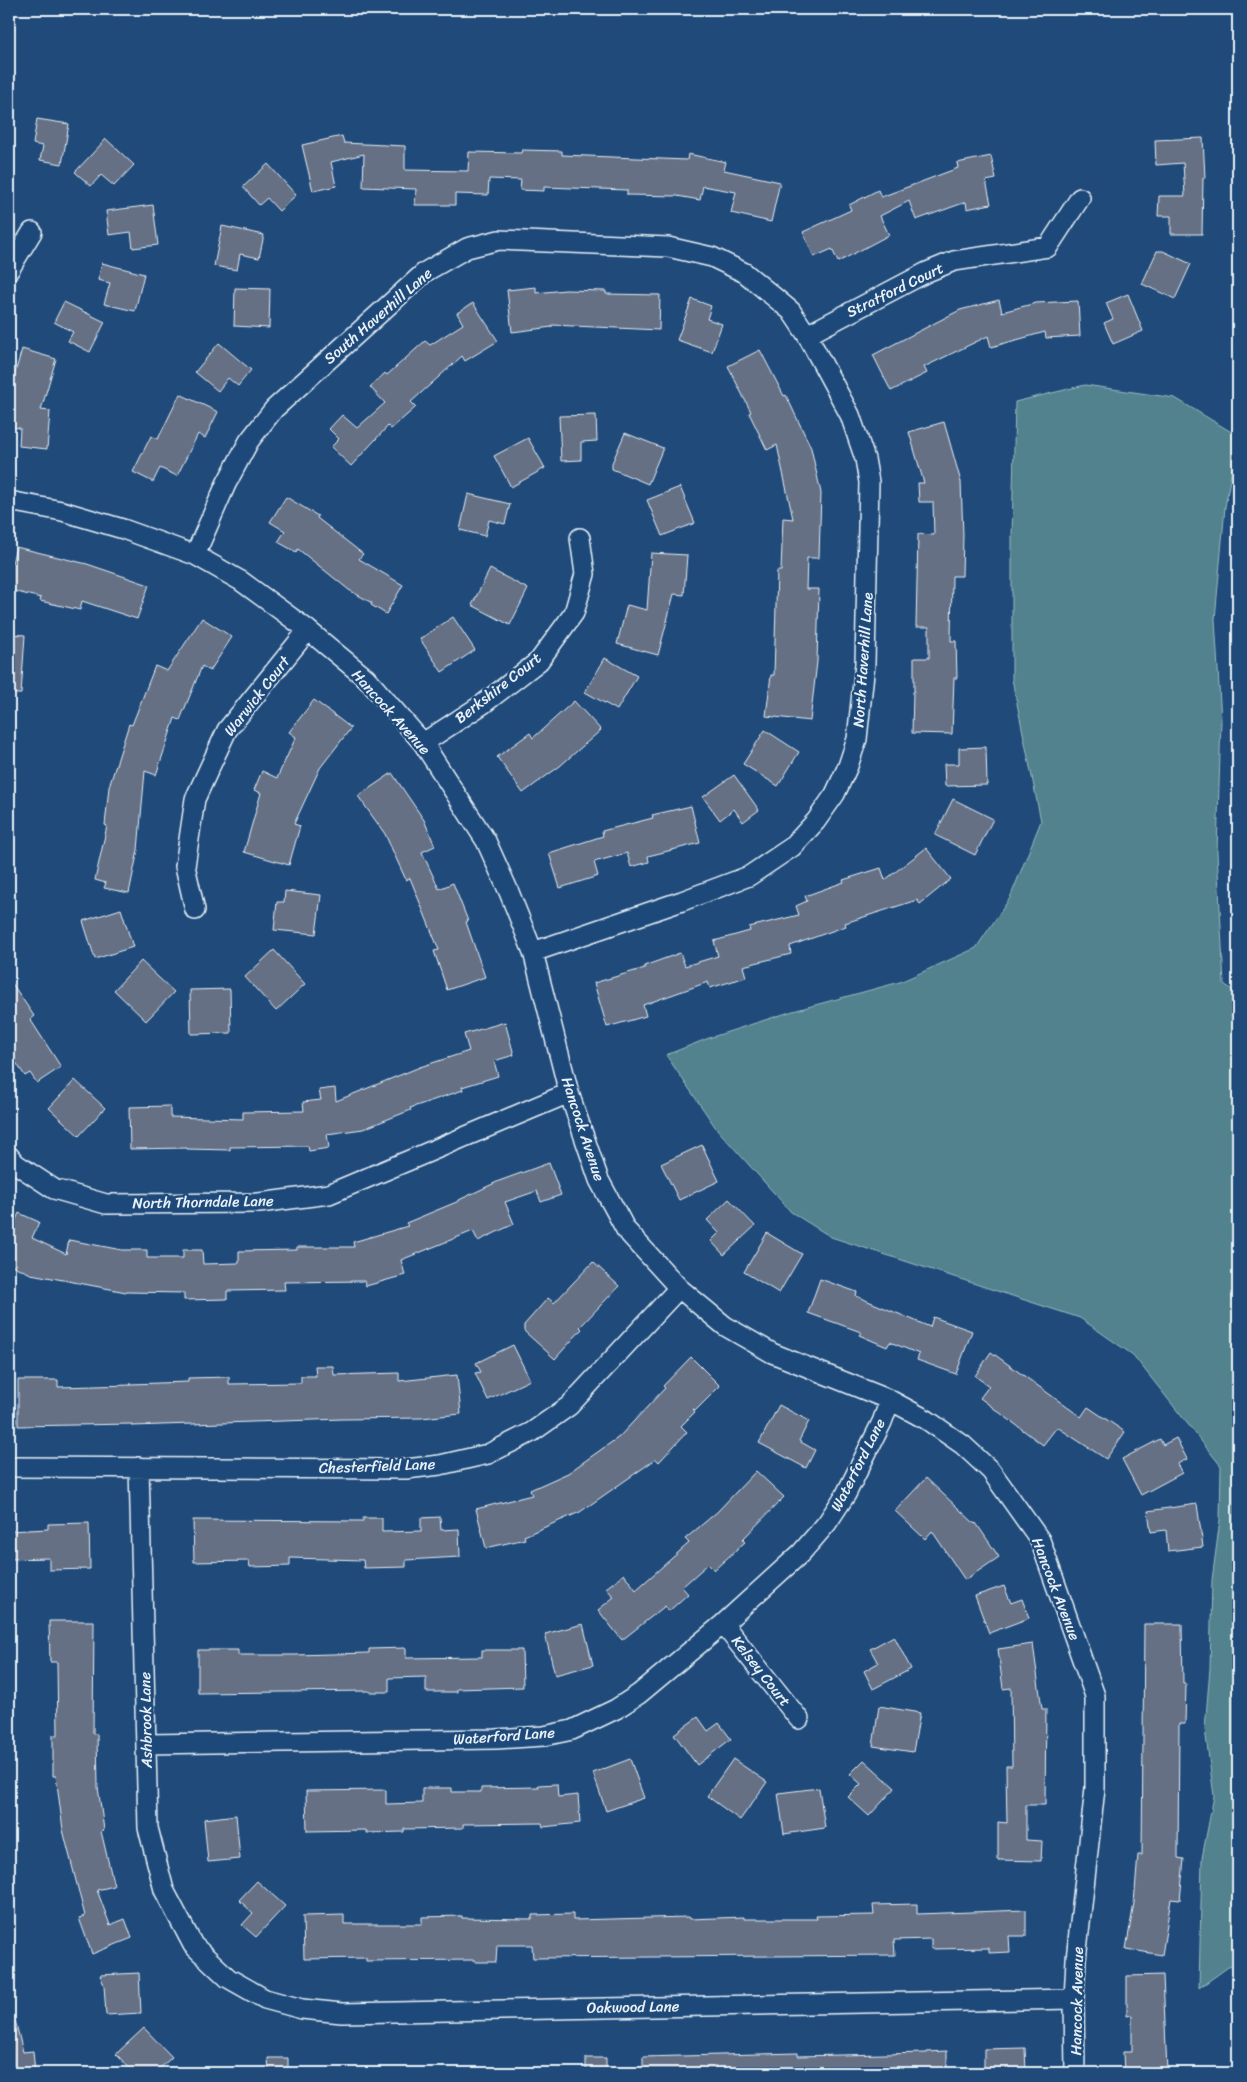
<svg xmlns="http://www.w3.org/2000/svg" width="1247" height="2082" viewBox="0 0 1247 2082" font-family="Sriracha,sans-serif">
<rect width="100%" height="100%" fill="#1f4a7a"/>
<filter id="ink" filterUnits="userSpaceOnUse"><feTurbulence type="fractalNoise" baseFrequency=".02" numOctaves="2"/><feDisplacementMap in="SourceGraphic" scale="10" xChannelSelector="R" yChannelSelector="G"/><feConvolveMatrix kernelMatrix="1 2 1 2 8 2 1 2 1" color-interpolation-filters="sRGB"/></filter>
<g filter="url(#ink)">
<path fill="#51828d" stroke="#9cbac2" d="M1085,385L1175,398L1238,436L1225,507L1215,619L1221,720L1217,852L1224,984L1238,994V1960L1199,1988L1202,1858L1214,1796L1205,1729L1210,1668L1212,1580L1220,1520L1221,1466L1133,1355L1080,1318L831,1237L791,1212L716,1128L666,1055L709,1038L793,1011L900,982L976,948L1010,898L1041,821L1012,679V537L1015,402Z"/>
<path fill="#656f85" stroke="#e8f1f8" d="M37,119L69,124L62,164L40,160L43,146L33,144Z
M342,136L344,143L405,146V170L468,171L469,152L521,153L522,150L562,151V155L687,160L688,154L726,162L724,170L780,182L771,222L731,213L736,192L703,186L700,200L677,196L627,195V190L544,187V191L520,190L521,180L489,179L488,195L455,194V205H415L416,189L363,187L364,154L331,162L336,186L313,191L302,145Z
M1203,138L1205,178H1203L1202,234H1171V216H1158L1159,196H1185L1183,163L1156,165L1155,140Z
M106,139L134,165L114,186L101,175L91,186L75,172Z
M991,156L996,179L986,181L991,204L967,209L966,202L916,220L909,201L880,216L889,235L838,262L832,249L814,257L803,232L851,210L849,205L878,190L881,197L958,168L957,163Z
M268,164L296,195L279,211L267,198L259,205L243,187Z
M153,205L158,245L133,248L131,232L109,235L106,211Z
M222,226L264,235L259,258L240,254L237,270L214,266Z
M1157,251H1163L1191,264L1175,299L1142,284Z
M102,263L144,274L135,311L104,304L110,283L98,280Z
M536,287V293L565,290L606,291V294L660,295L659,330L552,325V327L512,332L507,290Z
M235,288L270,289L269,328L234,326Z
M1128,294L1143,331L1113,344L1104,323L1113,319L1106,303Z
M692,299L711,306L707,319L722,324L712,352L677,340Z
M999,300L1002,312L1036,303L1078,301L1080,336L1046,338L1045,332L991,347L988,336L924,367L927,373L891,391L873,355L960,310Z
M64,302L105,322L90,352L68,341L73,332L54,322Z
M473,303L498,341L465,361L462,356L411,402L416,407L391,429L388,426L351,466L331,447L339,439L329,429L342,415L357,428L385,403L370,387L385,373L387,375L425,341L430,345L463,324L457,313Z
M219,343L251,370L238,386L228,378L218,391L195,372Z
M22,349L56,359L41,410L50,411L47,449L19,446L20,428L9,427V394Z
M760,350L784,396L786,395L811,448L821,493L819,558H807L806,589H819L817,662L810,721L766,716L771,675H774L777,571H781L783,518L793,519L777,445L767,450L749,413L751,412L728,366Z
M180,394L218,412L205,438L198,434L177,476L160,468L153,482L133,472L151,436L158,439Z
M596,415L597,441L581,442V460L561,461L559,416Z
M944,422L961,482L963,535L962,576H952L951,641H956L957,678H954L952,734L912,733L913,692H914V658H929V627H916L918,534L934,535L933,502H919L918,483H924L909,432Z
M625,433L663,448L648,484L612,469V463Z
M528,438L545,468L511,487L494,456Z
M680,487L695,523L662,536L647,500Z
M468,494L510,504L505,524L489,520L485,536L460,530Z
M286,497L318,516L317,518L363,554L359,559L403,585L386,614L371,605L372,603L349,590L298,549L296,552L278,542L285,531L270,522Z
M16,547L87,564L149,585L137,619L82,601L80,610L40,601L41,598L9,590V562L12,563Z
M651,553L687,555L684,595L674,594L658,655L617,644L627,605L647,610Z
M490,569L528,589L510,625L472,605Z
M453,617L475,650L442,672L420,639Z
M202,618L232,637L210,671L202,666L180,720L175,718L156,775L145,771L138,850L129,893L104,888L106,883L95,880L107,826L105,825L109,787L129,724L132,725L155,666L167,671Z
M9,634L25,635L21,694H9Z
M605,658L637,676L617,710L585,692Z
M314,700L351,728L320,768L294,824L300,826L289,865L244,852L261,793L254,790L262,771L277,778L296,737L289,732Z
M574,701L601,730L560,766L523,793L497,757L530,733L533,738Z
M765,730L799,752L778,786L743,764Z
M986,747L987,785L945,786L944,764H959V748Z
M392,773L424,820L435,846L422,852L439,889L453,883L468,921L466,922L485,977L447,990L434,951L439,950L410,878L406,880L385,834L358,796Z
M734,775L759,810L743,822L734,809L720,820L703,797Z
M953,799L993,819L975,855L935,835Z
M691,806L700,843L648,856L649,862L631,867L627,853L594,862L598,876L560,888L549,853L603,836L602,831L653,818L652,815Z
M926,848L951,879L920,904L917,900L845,923L846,926L790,946L791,954L743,966L746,977L710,988L708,982L643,1005L646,1016L607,1027L594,983L645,968L644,966L680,953L685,966L718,956L714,941L750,931L749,927L799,915L796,906L807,901L805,896L844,882L843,880L881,868L885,880Z
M285,891L321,895L316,934L274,930L277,902H284Z
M121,909L133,947L95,959L83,921Z
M274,950L305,984L276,1011L245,977Z
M141,961L174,992L146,1021L114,990Z
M9,979L34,1016L30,1019L61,1067L37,1083L30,1073L25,1076L9,1052Z
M230,989L231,1033L191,1034L190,990Z
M505,1022L514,1055L494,1061L498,1076L462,1087L463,1090L410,1108L411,1110L363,1129L327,1134L329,1148L309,1151L308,1146L230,1147V1150L187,1149V1148L130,1149L129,1107L170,1106V1117L243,1119V1112L304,1111L303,1102L321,1100L319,1090L335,1088L336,1101L420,1067L469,1051L464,1034Z
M75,1080L105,1108L79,1136L49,1108Z
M702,1145L719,1181L679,1200L661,1164Z
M549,1163L561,1195L541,1202L537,1191L505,1202L514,1224L478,1241L473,1231L401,1260L405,1275L366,1286L364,1281L284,1282L285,1290L227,1291V1299L184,1300V1293L126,1292L31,1274L9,1264V1235L19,1213L39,1222L32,1238L66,1254L69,1240L122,1250H147V1258H183V1250H202L203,1264L239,1263V1251L297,1250V1247H354L353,1242L408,1226L406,1223L459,1201V1200L499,1181Z
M729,1199L755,1226L724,1255L711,1241L719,1233L707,1220Z
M767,1233L802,1254L779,1293L744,1272Z
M593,1262L619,1286L580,1327L582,1329L555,1359L524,1331V1325L548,1298L554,1303Z
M820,1279L857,1292L856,1296L930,1327L933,1317L972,1331L956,1374L917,1360L919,1354L890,1342L887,1347L859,1335L861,1332L808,1313Z
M513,1345L530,1380L488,1400L475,1373L481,1372L476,1363Z
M991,1352L1081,1417L1088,1407L1125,1432L1106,1459L1057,1427L1043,1445L980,1398L989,1386L975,1376Z
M691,1357L720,1386L696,1410L693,1409L695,1412L681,1426L687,1432L659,1462L656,1459L580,1512L524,1536L525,1539L486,1548L476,1509L532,1495L530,1490L568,1473L619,1437L665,1388L663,1386Z
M315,1366H333L334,1375L399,1373V1381L457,1375L461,1414L421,1418L343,1419L132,1426V1424L18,1426V1380H58V1387L131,1385L130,1384L188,1382V1378L229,1377V1384L301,1383V1376H316Z
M779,1405L809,1421L799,1441L815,1450L806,1468L759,1443Z
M1176,1438L1187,1459L1177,1464L1182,1473L1141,1495L1122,1459L1160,1439L1163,1445Z
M756,1471L784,1497L742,1540L745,1542L714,1570L708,1564L682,1587L688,1594L669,1611L665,1606L622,1640L598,1610L614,1597L606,1588L624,1574L636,1590L689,1543L685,1539L717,1512Z
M926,1478L975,1524L976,1523L999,1557L965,1580L932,1531L925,1539L895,1511Z
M1197,1504L1203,1547L1168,1551L1166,1530L1151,1532L1148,1511Z
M440,1517L441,1530L459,1529L460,1557L406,1560V1567L364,1568L363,1560L290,1558V1566L250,1567L249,1561L194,1562L193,1520L363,1521V1518H382V1532L421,1531V1518Z
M89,1523L90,1569L49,1570V1558L9,1559V1531L48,1529V1524Z
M1004,1586L1011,1603L1022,1599L1029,1618L989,1633L975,1596Z
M49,1621H94L93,1734H97L98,1787L104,1830L101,1831L114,1886L97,1890L110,1925L125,1919L132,1938L92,1954L79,1918L85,1916L63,1830L56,1776H53V1735H58L57,1662H50Z
M583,1624L593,1665L555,1675L545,1634Z
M1144,1624H1182L1183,1684H1186L1185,1724H1179L1178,1858L1184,1859L1180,1900L1171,1899L1162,1955L1126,1949L1134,1903L1138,1855H1142Z
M894,1636L911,1669L873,1689L864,1671L878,1663L870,1649Z
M1033,1644L1042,1709H1046L1045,1805H1026V1840L1042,1841L1041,1861L998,1860V1822L1007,1823L1006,1766H1012L1011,1688L1003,1689L998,1649Z
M406,1648V1658L482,1657V1650H522L523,1687L457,1689V1692H426V1677L389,1678V1692H369V1691L198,1693V1650H238V1655H295L369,1653V1649Z
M879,1706L920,1713L913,1752L873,1746Z
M698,1717L708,1731L719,1723L731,1739L697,1765L674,1734Z
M630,1759L644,1798L606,1811L593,1773Z
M733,1759L767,1782L740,1820L707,1796Z
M864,1760L895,1788L869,1816L848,1797L861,1784L850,1774Z
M557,1784L558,1797L578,1795L580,1823L543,1827L542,1823L463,1824V1828L404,1829V1832L366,1833V1830L307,1831L306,1791L386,1790V1804L422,1803V1788H452V1792H481V1788L539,1787L538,1785Z
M819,1788L825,1828L784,1834L778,1793Z
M236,1815L240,1859L208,1862L204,1819Z
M257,1881L285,1906L256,1937L242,1925L253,1913L239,1900Z
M917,1904V1914L1026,1910V1936H1009L1010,1952L989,1953V1948L931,1949V1939L894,1940L895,1955L533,1958L532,1945H497L496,1962H475V1960L366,1961V1958L304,1959L303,1916L344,1915V1924H422V1917L462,1916V1918L532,1919V1915L573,1914V1920L689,1917L690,1919L744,1917V1919H817L816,1916L874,1915L873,1905Z
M139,1973L141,2013L106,2015L104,1985L100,1975Z
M1163,1975L1167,2072L1124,2073L1123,2052H1132V2015L1127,2016V1976Z
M14,2016L23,2052L33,2051L35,2073H9V2017Z
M144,2028L172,2057L155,2073H134L116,2054Z
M1025,2048L1026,2073H984V2049Z
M947,2051V2073H643V2057L798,2053V2056L927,2053V2052Z
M268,2058H288V2073H269Z
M586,2058H606V2073H586Z"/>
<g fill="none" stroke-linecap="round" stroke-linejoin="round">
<g stroke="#e8f1f8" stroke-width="22">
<path id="street" d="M9,270L32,232
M807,335L927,272L954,261L1048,247L1080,198
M9,501L62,511L123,529L195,555L241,581L308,630L366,678L423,743L486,841L509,892L533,952L569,1093L599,1180L626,1230L679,1288L725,1326L772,1353L890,1400L927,1420L963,1445L991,1471L1040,1540L1095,1696V1788L1076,1959L1074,1999L1075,2073
M195,555L226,484L249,441L274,409L425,272L467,248L499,240L668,247L712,257L745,273L791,311L807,335L850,415L865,459L869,482L865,664L857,739L848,766L835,794L816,821L792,847L749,876L682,901L533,952
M423,743L483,704L539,661L574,613L585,574L580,538
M195,910L185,866L195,799L227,730L308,630
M9,1156L16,1164L54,1189L106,1204L259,1203L329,1194L569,1093
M9,1467L406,1469L440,1465L488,1454L532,1432L569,1406L679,1288
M139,1467L148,1828L164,1890L193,1945L228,1978L265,1999L302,2009L342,2013L1074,1999
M723,1624L799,1719
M147,1744L496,1739L544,1736L572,1730L616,1709L639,1694L723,1624L801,1553L827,1523L846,1494L882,1422L890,1400"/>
</g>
<use href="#street" stroke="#1f4a7a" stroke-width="19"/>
</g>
</g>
<g text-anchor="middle" stroke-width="4.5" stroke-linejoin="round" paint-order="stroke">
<g font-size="15" fill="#e8f1f8" stroke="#1f4a7a">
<text transform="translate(895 290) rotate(-26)" y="5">Stratford Court</text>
<text transform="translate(378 316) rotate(-41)" y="5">South Haverhill Lane</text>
<text transform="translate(863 660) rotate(-86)" y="5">North Haverhill Lane</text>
<text transform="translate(498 688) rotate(-38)" y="5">Berkshire Court</text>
<text transform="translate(257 696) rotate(-52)" y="5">Warwick Court</text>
<text transform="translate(391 712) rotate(48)" y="5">Hancock Avenue</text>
<text transform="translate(583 1129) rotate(72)" y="5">Hancock Avenue</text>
<text transform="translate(203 1202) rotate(-1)" y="5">North Thorndale Lane</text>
<text transform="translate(858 1465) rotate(-63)" y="5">Waterford Lane</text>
<text transform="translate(377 1466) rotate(-2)" y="5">Chesterfield Lane</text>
<text transform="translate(1056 1589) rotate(69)" y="5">Hancock Avenue</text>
<text transform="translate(761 1671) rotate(52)" y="5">Kelsey Court</text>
<text transform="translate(146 1720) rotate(-91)" y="5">Ashbrook Lane</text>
<text transform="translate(504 1736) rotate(-4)" y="5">Waterford Lane</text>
<text transform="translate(1077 2001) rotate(-89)" y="5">Hancock Avenue</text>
<text transform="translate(633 2007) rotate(-1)" y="5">Oakwood Lane</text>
</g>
</g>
<rect width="1247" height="2082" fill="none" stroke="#1f4a7a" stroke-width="30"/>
<rect x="15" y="15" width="1217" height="2052" fill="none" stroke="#e8f1f8" stroke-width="2" filter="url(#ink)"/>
</svg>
